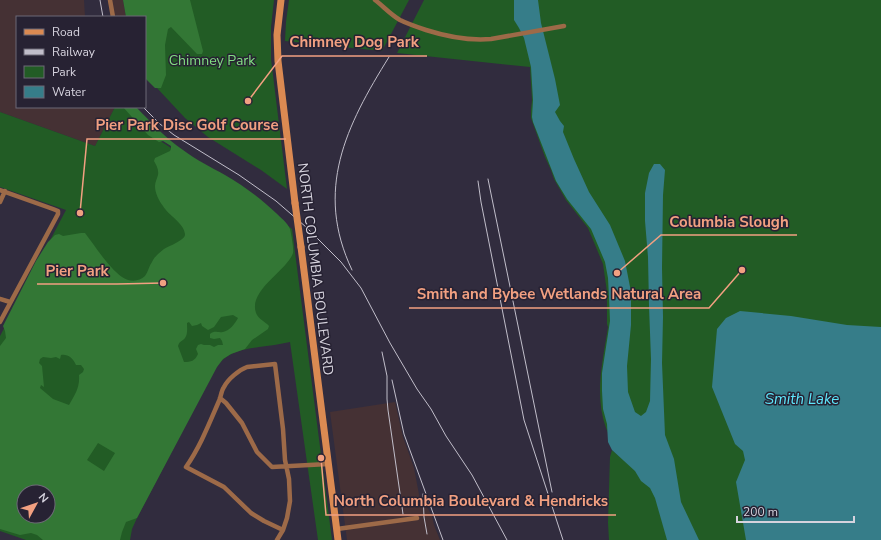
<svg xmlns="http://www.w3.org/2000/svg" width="881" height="540" viewBox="0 0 881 540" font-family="'Nunito Sans',sans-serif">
<rect width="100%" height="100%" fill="#312c3e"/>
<path fill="#453134" d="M0,0H84L85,17H17V107H115L95,146L0,112Z
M108,0H123L126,17H111Z
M395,402L403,437L414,468L421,505L427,507L432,516L434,525L440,540H347L330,412Z"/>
<path fill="#225c25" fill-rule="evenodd" d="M171,0H274L271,27V59L287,189L261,170L208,137L185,118L157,88L145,49Z
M289,0H409L382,51L285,41L286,22Z
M424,0H881V540H609L608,523L610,457L612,450L621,458C616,448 610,438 606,428C594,395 603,360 608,327L607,324V292L603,264L588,228L566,200L554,179L551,170L545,157L531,118V109L532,100L530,67L397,53Z
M115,107H127L155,136L162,142L282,221L292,229L332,540H318L290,342C280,344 269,346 259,347C239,350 225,352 214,371L137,518L132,529L130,540H26L0,531V336L66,210L0,187V112L95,146ZM24,492H48V516H24Z"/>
<path fill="#337735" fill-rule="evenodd" d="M123,0H190L203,51L202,54H197L171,27L168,29L165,45L166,75L161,88H155L145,78V17H126Z
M123,107H136C151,122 165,138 183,150C196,160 211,167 225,175C243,185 261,199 276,213C281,218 287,222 290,229C291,233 294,249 293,253C287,271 248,290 256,313C258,319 266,322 269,326L268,329L252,340L245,349L231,354L223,359L217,367L137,518L126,522L122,532L120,540H43L37,535L31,533L20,535L0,529V346L6,338L5,331L3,326L36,261L48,242L55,235L59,234L63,236L81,233H85C95,246 109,268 122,277C129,282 139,282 145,276C148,272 149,266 152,262C154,257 160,252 164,249C169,246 186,240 185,234C184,223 168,215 163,206C159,201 155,193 155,186C155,182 157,179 158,175C159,169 156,165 154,161L155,158L170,151L171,149V146L163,141L159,142L148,135ZM233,315L238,318C235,324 229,331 223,332C217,333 215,330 210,334V338L214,339L220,338L222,341L223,345H218L214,347L210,345H204L201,344L198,345L196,349L198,354C195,361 191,362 184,362L178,346C180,340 182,342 185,338C188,334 187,328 187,323L189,322L192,326L197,325L201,323L202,326L208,330L214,327L221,317ZM61,355C68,354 73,358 76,365H81L84,369L83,372L79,375C80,388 75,394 69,405L53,399L40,388L41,385L44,387L42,366L39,363L40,359L43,357L51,358L56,357L60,359ZM98,443L115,453L104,471L87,460ZM24,492H48V516H24Z"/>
<path fill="#367d89" d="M514,0H538L541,23L555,79L560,105L555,112L560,121L564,126L563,132L574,159L589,192L610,225L625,261L631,292V325L627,366L628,392L635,412L641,416L646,412L650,401L651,359L649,306L648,257L645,221V193L649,173L654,164H660L665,170L663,195L662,268L663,317L662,363L665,435L674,459L681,502L699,540H667L655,498L650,488L641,481L635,471L612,450L608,442L607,424L603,409L602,391V373L610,321L609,297L608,278L605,262L591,229L567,199L556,181L533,122L532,117L533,100L531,67L524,38L519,28L514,20Z
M740,311L791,316L847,325L881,327V540H746L736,482L745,460L743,451L735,444L712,387L717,329L726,318Z"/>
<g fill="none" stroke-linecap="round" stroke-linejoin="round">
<path stroke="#9d6a48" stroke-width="4.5" d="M110,0L113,17
M375,0C383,6 391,15 400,20C408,24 417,27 426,30C448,37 468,41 491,39L564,26
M0,190L53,209L58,211V214L0,322
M0,202L5,191
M0,299L10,302
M220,398L226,403L242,423L257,452L272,467L328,464
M337,529L417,518
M277,540L283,530L287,518L290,501L289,479L285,460L283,429L275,364L247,367C239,370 228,379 224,387C221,391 221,397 219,401C209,424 200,447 186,467L224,487L251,513L264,521L283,530"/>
<path stroke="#db8a52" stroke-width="7" d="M281,0L277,35L278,61L295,203
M301,247L338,540"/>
<path stroke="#c1beca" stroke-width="1" d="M100,0L103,17
M143,107L160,124L174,135L239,175L276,201L306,227L341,262L361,288L390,343L417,389L431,409L446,436L472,475L507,540
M488,179L552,492
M478,181L481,202L524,420L563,540
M352,270C314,190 346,126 389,57
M382,352L387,376V399L388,410L403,514
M392,380L404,434L408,445L443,540
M423,494L424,517L427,534"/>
<path stroke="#db8a52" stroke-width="7" d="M295,203L301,247"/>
</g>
<g text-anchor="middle" stroke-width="3" stroke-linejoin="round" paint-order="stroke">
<g font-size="14" fill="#82dd83" stroke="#272233">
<text x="212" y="65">Chimney Park</text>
</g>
<g font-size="14" fill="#d6d3de" stroke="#272233">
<text transform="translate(316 269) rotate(83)" y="5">NORTH COLUMBIA BOULEVARD</text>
</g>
<g font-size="15" font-style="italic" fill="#5ee7fc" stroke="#272233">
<text x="802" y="404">Smith Lake</text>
</g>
</g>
<path fill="none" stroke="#f2a081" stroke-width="1.5" d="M248 101L282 56H427M80 213L87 139H286M617 273L661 235H797M163 283L117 284H37M742 270L709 308H409M321 458L326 515H616"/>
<g fill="#f2a081" stroke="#272233" stroke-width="1.5">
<circle cx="248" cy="101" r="4"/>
<circle cx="80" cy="213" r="4"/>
<circle cx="617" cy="273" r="4"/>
<circle cx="163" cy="283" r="4"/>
<circle cx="742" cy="270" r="4"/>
<circle cx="321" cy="458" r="4"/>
</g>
<g font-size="15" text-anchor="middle" font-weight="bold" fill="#f2a081" stroke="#272233" stroke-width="3" stroke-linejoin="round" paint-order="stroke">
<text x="354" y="47">Chimney Dog Park</text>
<text x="187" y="130">Pier Park Disc Golf Course</text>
<text x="729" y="227">Columbia Slough</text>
<text x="77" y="276">Pier Park</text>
<text x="559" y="299">Smith and Bybee Wetlands Natural Area</text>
<text x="471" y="506">North Columbia Boulevard &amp; Hendricks</text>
</g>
<rect x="16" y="16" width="130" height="92" fill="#272233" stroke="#6d6977"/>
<rect x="24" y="29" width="20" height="6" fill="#db8a52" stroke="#6d6977"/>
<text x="52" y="36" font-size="12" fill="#d6d3de">Road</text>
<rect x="24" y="49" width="20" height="6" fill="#c1beca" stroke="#6d6977"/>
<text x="52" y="56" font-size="12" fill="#d6d3de">Railway</text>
<rect x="24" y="66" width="20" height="12" fill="#225c25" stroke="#6d6977"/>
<text x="52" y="76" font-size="12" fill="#d6d3de">Park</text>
<rect x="24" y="86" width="20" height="12" fill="#367d89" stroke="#6d6977"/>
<text x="52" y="96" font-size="12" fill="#d6d3de">Water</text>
<g transform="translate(36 504) rotate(50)"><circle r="19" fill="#272233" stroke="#6d6977"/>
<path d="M0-3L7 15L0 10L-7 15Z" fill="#f2a081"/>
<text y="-6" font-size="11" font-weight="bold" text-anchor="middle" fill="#d6d3de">N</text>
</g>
<path d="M737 516v6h117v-6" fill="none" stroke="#d6d3de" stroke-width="2"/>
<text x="743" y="516" font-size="12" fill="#d6d3de" stroke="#272233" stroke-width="3" paint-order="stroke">200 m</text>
</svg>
